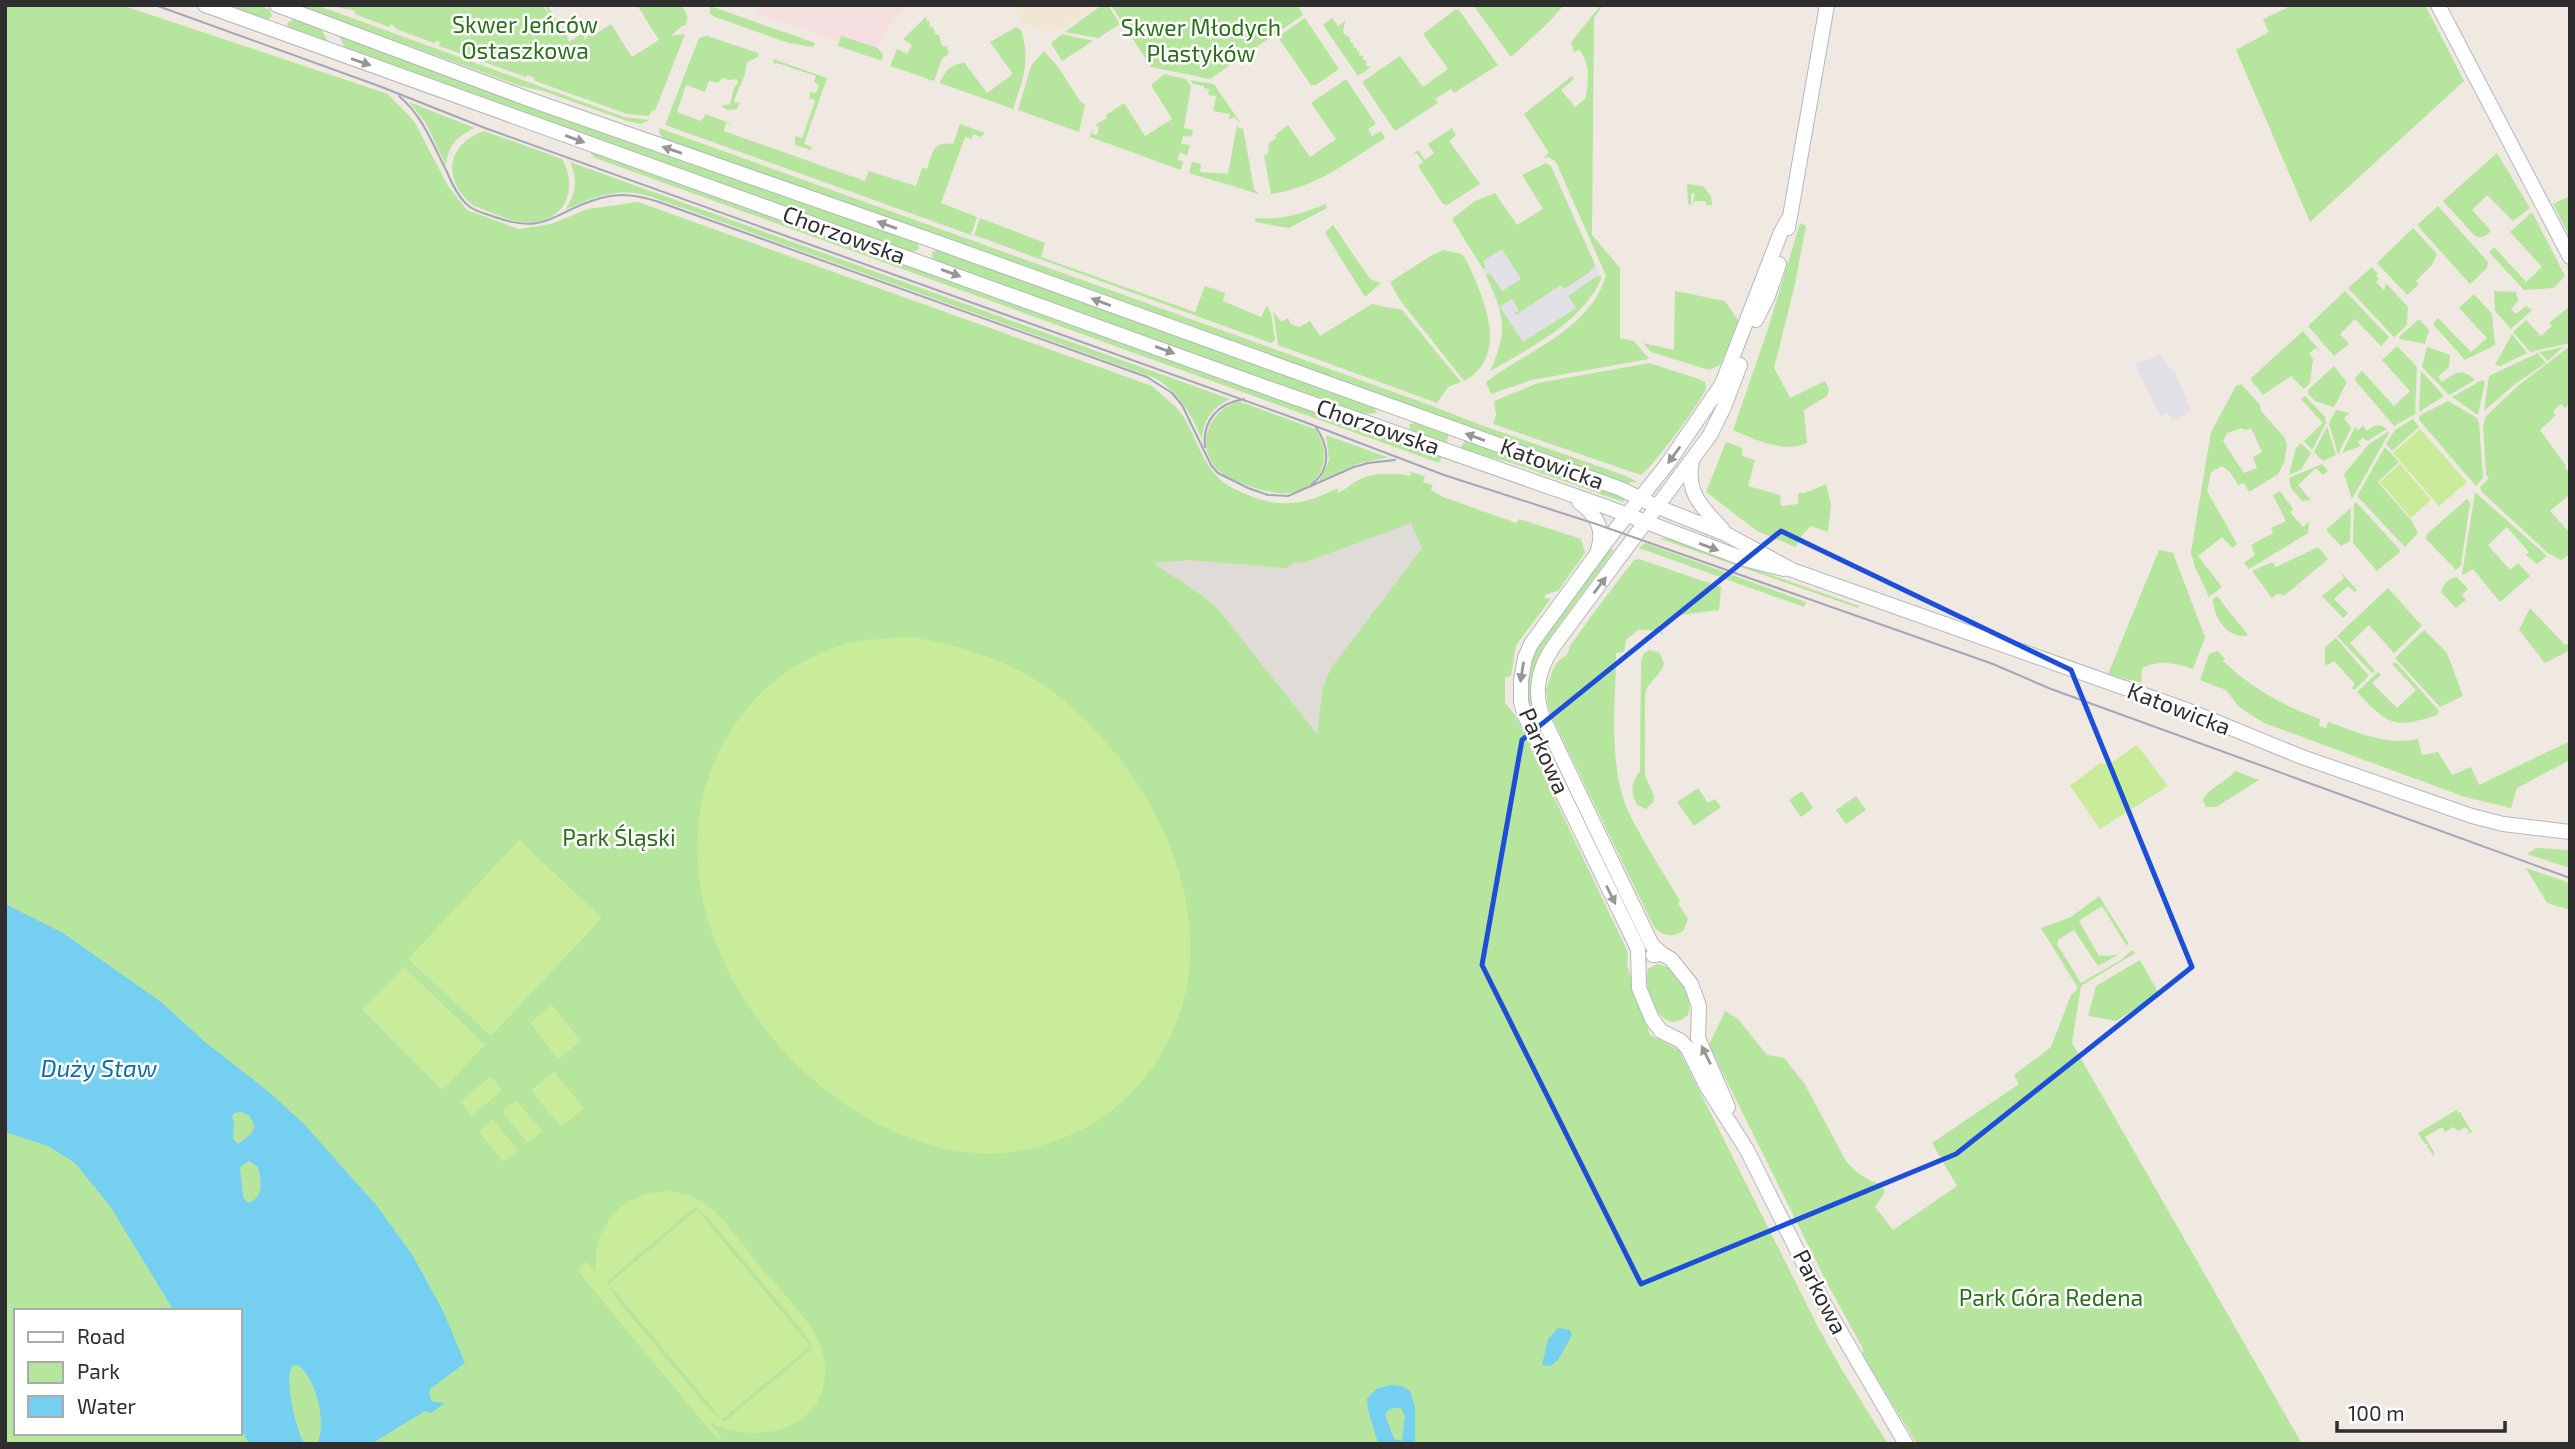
<svg xmlns="http://www.w3.org/2000/svg" width="2575" height="1449" viewBox="0 0 2575 1449" font-family="'Exo 2',sans-serif">
<rect width="100%" height="100%" fill="#efe9e1"/>
<path fill="#e3e1e8" d="M1569,205L1600,275L1569,295L1576,308L1523,343L1499,307L1480,263Z
M2161,355L2165,363L2175,372L2191,411L2172,421L2168,413L2160,416L2135,364Z"/>
<path fill="#f0e6d1" d="M1010,5H1095L1059,31H1041L1023,22Z"/>
<path fill="#f5dfe0" d="M759,5H911L894,18L874,54L756,14Z"/>
<path fill="#b6e59e" fill-rule="evenodd" d="M5,5H121L388,94L414,121L448,186L467,210L519,229L551,224L588,209L638,202L1152,386C1162,396 1176,405 1183,416C1194,433 1199,453 1211,469C1219,481 1228,486 1241,492C1278,509 1302,506 1338,488L1337,493C1346,490 1350,484 1357,481C1372,472 1393,473 1410,476L1411,472L1425,476L1423,482L1433,485L1431,490L1443,497L1516,523L1519,519L1581,539L1585,553L1558,591L1547,594L1544,598H1549L1550,600L1516,645L1511,676L1505,677V703L1515,715L1625,946L1628,954L1627,965L1650,1035L1679,1050L1818,1327L1842,1370L1888,1444H5ZM16,1311H240V1433H16Z
M235,5H258L270,10L272,16L267,20L236,9Z
M297,5H316L624,117L650,120L640,124L627,121L543,91L520,86Z
M330,5H542L556,23L544,5H547L569,39H567L569,42L583,33L585,34L584,41L588,35L592,36L611,24L632,57L659,40L637,5H680C687,12 689,16 686,25L682,26L671,36L685,34L655,111L652,110L649,116L627,114L535,81L534,78L528,75L526,77L439,46L440,42L437,41L434,43L398,30L391,24L389,27L355,14V11C350,9 339,8 330,5Z
M1102,5H1108L1120,24L1098,38L1065,32Z
M1111,5H1297L1303,15L1210,79L1151,67Z
M1473,5L1554,7L1564,5L1548,23L1511,57Z
M1601,5H1603L1594,18L1592,235L1620,268V338L1634,341L1649,359L1532,380L1491,394L1486,382C1527,351 1589,330 1606,276L1556,162L1549,157L1543,158L1549,153L1524,114L1572,76L1574,79L1561,90L1575,107L1586,98C1588,80 1591,65 1579,49L1574,53L1571,42Z
M2287,5H2425L2464,81L2310,222L2236,50L2269,32L2263,19L2287,8Z
M710,6L815,43L813,47L789,43L715,17L710,14Z
M1456,9L1459,10L1498,65L1454,93L1451,89L1435,99L1438,103L1395,131L1362,82L1400,56L1423,87L1448,69L1423,34Z
M927,16L926,21H930L929,27H933L936,35H939L942,46H948L947,48L949,53L942,59L934,81L890,66L897,49L907,54L912,45L903,39Z
M294,18L320,28L328,41L291,30L287,24Z
M1305,18L1339,69L1316,85H1311L1278,37Z
M1332,18L1338,26L1345,21L1343,33L1350,38V42L1353,43V47L1357,48V51L1360,52L1359,55L1363,56V60H1366V66L1371,67L1358,76L1323,25Z
M1016,27L1021,30C1031,61 1023,79 1013,109L940,83C945,69 951,66 964,62L987,93L1013,74L990,42Z
M1062,34L1093,41L1062,61L1051,43Z
M340,36L918,243L919,249L912,253L345,49Z
M707,36L758,53V57L747,62L745,74L734,100L735,103L740,102L737,109L728,110L721,106L730,104L734,88L738,83L737,79L730,80L722,78L718,83L709,81L705,92L686,85L677,112L701,121L706,114L734,125L726,123L724,131L865,181L869,171L916,186L922,168L927,169C933,153 932,141 953,144L960,124L985,133L981,137L973,134L972,139L965,137L941,203L977,217L971,235L665,125L699,38Z
M841,36L878,48L883,55L882,61L838,46Z
M1044,51L1058,67L1080,101L1085,105L1079,132L1018,110L1031,66Z
M773,59L827,78L804,144L812,147L811,150L795,145V136L802,138L814,104L815,100L809,98L810,92L816,93L819,85L814,82L816,76L777,63L774,64Z
M1164,74L1186,79L1191,86L1184,128L1193,130L1191,137L1183,136L1181,144L1190,145L1187,155L1179,153L1178,160L1183,161L1181,170L1090,137L1092,130L1093,134L1097,135L1099,127L1095,125L1107,118L1106,115L1124,103L1145,136L1172,119L1151,85Z
M1346,79L1376,124L1368,129L1372,136L1381,131L1385,138C1349,161 1315,188 1271,194L1264,155L1268,154L1269,143L1276,138L1275,135L1288,125L1310,157L1336,139L1311,103Z
M1190,80L1214,84L1242,125L1234,117L1229,120L1230,114L1213,111L1216,96L1208,95L1209,89L1204,88V86L1193,84Z
M409,102L475,128C457,136 448,145 446,166L426,123Z
M1237,125L1240,129L1243,128L1254,189L1259,194L1189,173L1192,162L1201,164L1200,172L1228,174Z
M659,128L1427,404L1481,425L1626,476L1638,482L1624,483L666,142L660,134Z
M1452,128L1456,135L1449,141L1480,184L1447,205L1443,204L1418,166L1423,162L1417,154L1414,153L1418,150L1425,160L1434,153L1428,144Z
M484,131L562,159C580,191 563,225 524,222C506,221 489,211 472,205C442,179 446,145 484,131Z
M589,151L1442,456L1439,463L595,158Z
M2497,153L2530,208L2513,221L2487,195L2472,210L2491,231C2485,236 2483,239 2475,236L2443,201Z
M570,162L1163,375L1230,399C1212,407 1203,421 1202,439C1190,413 1180,393 1155,378L649,196C618,187 593,197 565,210C576,194 578,180 570,162Z
M1546,163L1551,166L1595,265L1590,272L1564,289L1561,285L1516,315L1514,313L1519,310L1512,299L1500,307L1523,342L1576,308L1568,296L1597,276L1602,277C1583,322 1530,348 1490,371C1509,331 1504,314 1486,275L1490,273L1502,291L1521,279L1502,249L1483,261L1486,267L1483,269L1452,219L1475,201L1495,193L1517,225L1543,209L1522,175Z
M1687,184L1703,186L1711,196L1712,205H1706L1705,201H1694L1692,205L1695,193L1691,194V205L1688,204Z
M2570,196V238L2553,204Z
M1325,204L1327,208L1289,228L1255,222L1256,218C1281,220 1302,214 1325,204Z
M2438,206L2488,262L2487,268L2470,284L2417,225Z
M2532,212L2565,276L2554,288L2524,290L2489,252L2494,247L2526,282L2542,267L2510,232Z
M980,218L1045,243L1041,257L1195,312L1205,286L1225,293L1223,301L1261,317L1267,306L1271,313L1275,340L1271,343L974,235Z
M1800,223L1806,226L1795,284L1774,368L1790,398L1825,381L1829,389L1827,396L1804,410L1807,443C1784,454 1754,439 1733,430L1767,332Z
M1333,225L1370,279L1381,283L1365,297L1325,233Z
M2413,228L2437,254L2432,265L2416,281L2419,284L2407,295L2377,263Z
M938,250L1374,407L1377,413L1359,414L933,260L932,252Z
M1444,250L1462,254L1466,260C1483,295 1511,356 1464,381L1400,300L1390,282L1432,255Z
M2372,267L2378,274L2376,276L2379,279L2376,282L2384,290L2386,283L2408,307L2407,325L2394,337L2348,288Z
M1675,291L1725,301L1739,322L1720,365L1709,370L1651,352L1643,343L1674,350Z
M2345,291L2389,337L2381,346L2355,319L2340,334L2349,344L2334,356L2308,326Z
M2494,291L2516,292L2518,301L2511,309L2516,314L2526,306L2532,310L2511,329L2495,311Z
M2474,294L2492,314L2495,345L2465,360L2433,324L2438,318L2471,352L2487,338L2459,308Z
M1372,304L1402,310L1461,382L1448,387L1437,403L1278,345L1273,311L1281,322L1288,318L1291,324L1300,327L1310,321L1320,336Z
M2570,306V343L2530,352L2513,332L2526,320L2541,336L2552,326L2549,323Z
M2419,319L2429,330L2425,344L2400,339L2399,337Z
M2303,331L2321,352L2316,348L2309,353L2313,359L2310,383L2304,389L2291,376L2263,395L2250,379Z
M2512,334L2527,353L2500,366L2495,365Z
M2397,346L2417,367L2415,414L2394,426L2354,379L2362,371L2394,406L2410,391L2382,360Z
M2570,346V403L2565,408L2561,404L2553,411L2556,415L2540,430L2566,466L2565,468L2570,473V494L2550,511L2570,533V554L2561,560L2548,553L2482,492L2480,487L2489,478L2486,475L2483,426L2486,416L2519,385Z
M2427,347L2450,355L2449,367L2438,377L2442,382C2455,373 2462,367 2475,380L2449,395L2422,367Z
M2563,347L2548,361L2539,352L2538,354L2546,363L2515,384L2484,411L2489,376L2540,352Z
M1649,363L1699,379L1705,382L1706,388C1702,401 1652,468 1641,475L1493,424L1496,415L1494,401L1538,383Z
M2334,366L2347,382L2334,407L2315,401L2308,394V390Z
M2421,371L2444,396L2419,412Z
M2482,380L2485,382L2478,415L2452,397Z
M2241,384L2260,405L2261,411L2285,438L2287,445L2284,463L2278,474L2249,492L2244,483L2238,485L2230,472L2222,466L2211,472L2207,491L2237,544L2232,548L2222,537L2198,556L2222,587L2209,597L2195,567L2191,552L2211,432L2236,386ZM2242,428L2245,430L2251,428L2262,452L2253,457L2257,468L2244,473L2223,441L2227,433Z
M2305,396L2325,417L2326,423L2312,450L2304,441L2323,423L2301,399Z
M1238,401L1315,429C1325,443 1328,460 1319,474C1301,502 1271,494 1246,485C1236,481 1225,477 1217,469C1194,444 1209,412 1238,401Z
M2448,401L2477,418L2479,423L2483,478L2476,486L2419,420V416Z
M2336,410L2350,413L2344,418L2351,428L2338,455L2329,423Z
M2413,419L2419,427L2392,451L2386,444L2395,430Z
M1415,422L1449,434L1446,444L1411,431L1409,425Z
M2380,425L2387,429L2367,441L2363,438L2358,442L2361,446L2342,453L2355,427L2358,430L2363,426L2367,431L2374,426Z
M2327,426L2336,455L2323,461L2314,452Z
M2388,432L2389,433L2352,499L2344,474L2369,444Z
M1326,435L1384,456L1389,457L1360,463L1319,481L1329,460Z
M1465,440L1622,496L1625,500L1623,502L1512,463L1460,449Z
M1726,442L1742,448V456L1755,460L1748,486L1780,495L1781,506L1798,504V493H1805L1826,484L1831,505L1828,532L1811,526L1802,535L1796,547L1757,531L1706,492Z
M2301,443L2311,453L2301,470L2289,475L2296,448Z
M2385,447L2399,462L2378,482L2411,520L2418,533L2405,547L2357,496Z
M2322,464L2328,471L2323,475L2316,468L2298,485L2311,500L2302,501L2291,488L2289,478Z
M2280,491L2293,509L2290,512L2303,527L2309,522L2308,533L2249,569L2244,563L2255,555L2251,545L2273,533L2271,528L2286,521L2273,495Z
M2475,492L2547,556L2537,564L2526,555L2529,552L2507,527L2488,545L2510,570L2518,563L2530,576L2500,602L2473,569L2462,575Z
M2467,499L2470,503L2461,565L2456,570L2426,539L2427,534Z
M2354,503H2357L2399,549L2400,552L2377,571L2353,543Z
M2351,508L2350,541L2341,546L2326,530Z
M1658,538L1670,539L1859,606L1858,608Z
M1645,543L1806,602L1804,607L1639,548Z
M2318,547L2328,559L2285,595L2277,594L2272,598L2252,571L2272,562L2276,567Z
M1609,548L1614,550L1543,647L1534,669L1531,696L1631,919L1532,716C1525,691 1526,670 1537,646Z
M2159,550L2173,553L2205,637L2193,669C2175,663 2160,659 2142,668L2141,683L2108,674Z
M1639,559L1721,587L1719,610L1674,616L1659,625L1664,636L1657,630H1638L1626,640L1624,652L1616,653C1616,704 1607,764 1629,813C1643,842 1664,873 1680,901L1678,903L1688,919L1683,931C1672,938 1663,936 1654,927L1552,717L1548,705L1546,690L1553,669L1559,660L1567,655L1570,646L1595,611L1634,560Z
M2339,570L2357,590L2355,592L2348,586L2334,599L2348,613L2343,618L2322,596L2344,578Z
M2457,577L2468,589L2462,595L2466,600L2456,608L2441,592C2444,583 2448,579 2457,577Z
M2388,588L2422,626L2394,653L2369,625L2350,643L2375,671L2372,673L2337,636Z
M2217,596L2248,635C2228,640 2213,617 2213,599Z
M2530,608L2565,645L2570,642V650L2545,663L2519,630Z
M2424,630L2447,653L2463,696L2440,707L2395,658Z
M2336,638L2369,676L2354,690L2352,688L2355,684L2334,661L2327,665L2325,664V647Z
M1650,650L1660,653L1664,664C1660,677 1647,682 1645,695V775L1654,796L1653,803L1646,809L1637,805C1630,791 1631,783 1640,771L1641,661L1644,653Z
M2218,651L2225,659L2223,661C2251,688 2284,706 2320,719L2319,726L2326,728L2328,722C2360,733 2386,746 2418,739L2422,755L2438,752L2452,775L2471,767L2479,785L2570,741V760L2517,788L2511,808L2465,797L2264,723L2239,707L2226,690L2200,680L2209,654Z
M2394,663H2397L2439,711L2437,715C2393,730 2388,724 2357,692L2378,672L2381,675L2372,683L2397,708L2416,690L2392,664Z
M2235,771L2259,780L2216,807H2206L2203,801C2208,787 2226,783 2235,771Z
M1698,788L1708,803L1715,799L1721,807L1694,826L1677,802Z
M1802,791L1813,808L1801,817L1789,800Z
M1856,796L1866,810L1846,824L1836,810Z
M2536,848L2570,850V868L2527,854Z
M2526,868L2570,883V910L2547,903Z
M2099,896L2129,944L2126,945L2102,906L2079,921L2099,956L2118,955L2098,966L2074,930L2058,940L2057,944L2081,983L2121,960L2132,950L2135,953L2081,986L2072,1043L2302,1444H1917L1863,1356V1349L1826,1281L1709,1045L1725,1011L1738,1019L1767,1055L1784,1058L1804,1083L1846,1161C1856,1173 1865,1179 1880,1184L1885,1192L1875,1207L1893,1230L1957,1186L1932,1143L2019,1084L2014,1075L2051,1047L2071,995L2078,988L2041,928L2071,917Z
M2140,960L2159,994L2116,1021L2088,1016L2096,986Z
M1657,964C1677,966 1695,997 1688,1015C1662,1040 1642,991 1648,969Z
M2458,1109L2457,1113L2460,1112L2472,1132L2466,1135L2469,1131L2466,1127L2458,1131L2453,1127L2445,1132L2442,1127L2425,1137L2434,1152V1157L2427,1146L2428,1144H2425L2418,1133Z"/>
<path fill="#c9ec9a" fill-rule="evenodd" d="M2420,429L2467,482L2439,506L2393,453Z
M2400,464L2431,500L2411,518L2380,482Z
M914,637C964,647 1010,660 1052,691C1162,775 1243,947 1149,1072C1131,1096 1105,1119 1077,1132C1044,1147 1007,1157 970,1153C783,1131 615,883 741,716C765,683 804,656 843,645C865,638 890,638 914,637Z
M2137,745L2168,786L2100,829L2070,786L2100,763L2108,765Z
M519,840L602,918L491,1036L408,959Z
M404,967L485,1045L442,1090L362,1009Z
M552,1005L581,1041L558,1059L530,1023Z
M554,1072L584,1108L561,1127L531,1090Z
M491,1076L502,1090L472,1116L460,1102Z
M516,1100L542,1131L528,1143L502,1112Z
M493,1120L519,1151L504,1162L479,1132Z
M665,1191C679,1192 693,1195 705,1204C727,1219 743,1247 761,1267C779,1289 800,1310 815,1333C819,1341 822,1349 824,1358C835,1426 761,1449 709,1422L721,1437L718,1440L577,1270L586,1262L596,1273C591,1229 620,1193 665,1191ZM695,1207L711,1221L802,1330L813,1348L724,1422L708,1408L617,1300L607,1281Z
M697,1210L810,1346L722,1419L609,1284Z"/>
<path fill="#dfdcd8" d="M1411,523L1422,548L1331,668L1323,688L1317,734L1218,609L1196,591L1153,563L1188,560L1286,568L1295,562L1301,563L1314,559Z"/>
<path fill="#75cff0" fill-rule="evenodd" d="M5,904L63,933L161,1002L205,1042L269,1092L303,1123L377,1206L413,1256L443,1311L465,1363L430,1389L429,1395L433,1402L445,1403L431,1413L425,1411L371,1444H317C327,1422 317,1380 298,1365L292,1366C284,1378 296,1433 305,1444H249L240,1426V1311H174L110,1206L75,1163L48,1146L5,1132ZM241,1112L249,1115L255,1126L251,1134L238,1144L233,1139L234,1123L232,1117L234,1113ZM249,1161L258,1167C261,1181 265,1197 248,1203L243,1197L240,1167Z
M1558,1328L1570,1330L1572,1335L1558,1360L1551,1366L1542,1365L1548,1339Z
M1390,1385L1402,1386L1410,1391L1415,1406V1444H1379L1377,1440L1368,1410L1367,1399L1376,1389ZM1394,1408H1401L1405,1416L1402,1441L1394,1439L1385,1415L1388,1410Z"/>
<g fill="none" stroke-linecap="round" stroke-linejoin="round">
<g stroke="#b4b7c1" stroke-width="16">
<path id="secondary" d="M205,5L1265,387L1601,505L1744,559L1784,569
M277,5L531,100L931,240L1621,489L1658,507L1726,534L1792,570L2187,710L2302,757L2472,816L2503,824L2570,832
M2438,5L2570,257
M1787,221L1781,232L1722,384L1668,463L1605,543L1531,644L1525,658L1521,680V702L1525,716L1638,949L1639,988L1652,1019L1661,1031L1681,1041L1688,1049L1707,1087L1747,1150L1822,1300L1906,1444
M1788,228L1827,5
M1756,320L1768,296L1779,264
M1692,461C1685,493 1703,508 1723,530
M1579,502C1596,515 1605,528 1598,550
M1662,954L1652,945L1544,720C1533,694 1537,671 1553,647L1710,435L1724,407L1740,365
M1653,955L1662,954L1671,959L1691,984L1699,1006L1698,1038L1728,1107"/>
</g>
<use href="#secondary" stroke="#fff" stroke-width="14"/>
<path stroke="#a3a6b8" stroke-width="2" d="M155,5L379,86L485,128L1302,421L1444,475L1599,525L1993,664L2051,689L2570,878
M399,96C423,116 433,145 447,172C452,184 459,199 470,207C477,212 487,214 495,217C549,236 554,210 601,198C621,192 640,196 659,202L1147,377L1172,393L1182,405L1211,465L1218,473L1248,488L1268,495L1288,496L1354,467L1368,463L1395,460
M1205,447C1202,421 1218,403 1244,399
M1312,484C1332,468 1329,445 1315,426"/>
</g>
<defs><path id="oneway-solid" d="M-6-.8H1V-3.2L6.5 0L1 3.2V.8H-6Z" transform="scale(1.75)"/></defs>
<g fill="#969696">
<use href="#oneway-solid" transform="translate(361 62) rotate(19)"/>
<use href="#oneway-solid" transform="translate(575 139) rotate(20)"/>
<use href="#oneway-solid" transform="translate(672 150) rotate(-161)"/>
<use href="#oneway-solid" transform="translate(887 225) rotate(-160)"/>
<use href="#oneway-solid" transform="translate(951 273) rotate(20)"/>
<use href="#oneway-solid" transform="translate(1101 302) rotate(-160)"/>
<use href="#oneway-solid" transform="translate(1165 350) rotate(20)"/>
<use href="#oneway-solid" transform="translate(1475 437) rotate(-160)"/>
<use href="#oneway-solid" transform="translate(1674 455) rotate(126)"/>
<use href="#oneway-solid" transform="translate(1709 547) rotate(20)"/>
<use href="#oneway-solid" transform="translate(1600 585) rotate(-53)"/>
<use href="#oneway-solid" transform="translate(1522 672) rotate(99)"/>
<use href="#oneway-solid" transform="translate(1611 895) rotate(64)"/>
<use href="#oneway-solid" transform="translate(1706 1055) rotate(-116)"/>
</g>
<path fill="none" stroke="#1d4ed8" stroke-width="5" stroke-linejoin="round" d="M1781,531L2071,670L2192,967L1956,1154L1641,1284L1482,965L1522,740Z"/>
<g text-anchor="middle" stroke-width="5" stroke-linejoin="round" paint-order="stroke">
<g font-size="23" fill="#2c6e1b" stroke="#fff">
<text x="525" y="33">Skwer Jeńców<tspan x="525" dy="26">Ostaszkowa</tspan></text>
<text x="1201" y="36">Skwer Młodych<tspan x="1201" dy="26">Plastyków</tspan></text>
<text x="619" y="846">Park Śląski</text>
<text x="2051" y="1306">Park Góra Redena</text>
</g>
<g font-size="23" fill="#2e2e2e" stroke="#fff">
<text transform="translate(844 235) rotate(20)" y="8">Chorzowska</text>
<text transform="translate(1378 427) rotate(19)" y="8">Chorzowska</text>
<text transform="translate(1552 464) rotate(20)" y="8">Katowicka</text>
<text transform="translate(2179 709) rotate(21)" y="8">Katowicka</text>
<text transform="translate(1544 751) rotate(66)" y="8">Parkowa</text>
<text transform="translate(1820 1292) rotate(63)" y="8">Parkowa</text>
</g>
<g font-size="24" font-style="italic" fill="#0d6fa3" stroke="#fff">
<text x="99" y="1077">Duży Staw</text>
</g>
</g>
<rect width="2575" height="1449" fill="none" stroke="#2e2e2e" stroke-width="14"/>
<rect x="14" y="1309" width="228" height="126" fill="#ffffff" stroke="#ababab" stroke-width="2"/>
<rect x="28" y="1332" width="35" height="10" fill="#ffffff" stroke="#ababab" stroke-width="2"/>
<text x="77" y="1344" font-size="21" fill="#2e2e2e">Road</text>
<rect x="28" y="1362" width="35" height="21" fill="#b6e59e" stroke="#ababab" stroke-width="2"/>
<text x="77" y="1379" font-size="21" fill="#2e2e2e">Park</text>
<rect x="28" y="1396" width="35" height="21" fill="#75cff0" stroke="#ababab" stroke-width="2"/>
<text x="77" y="1414" font-size="21" fill="#2e2e2e">Water</text>
<path d="M2337 1421v10h168v-10" fill="none" stroke="#2e2e2e" stroke-width="3.5"/>
<text x="2348" y="1421" font-size="21" fill="#2e2e2e" stroke="#ffffff" stroke-width="5" paint-order="stroke">100 m</text>
</svg>
